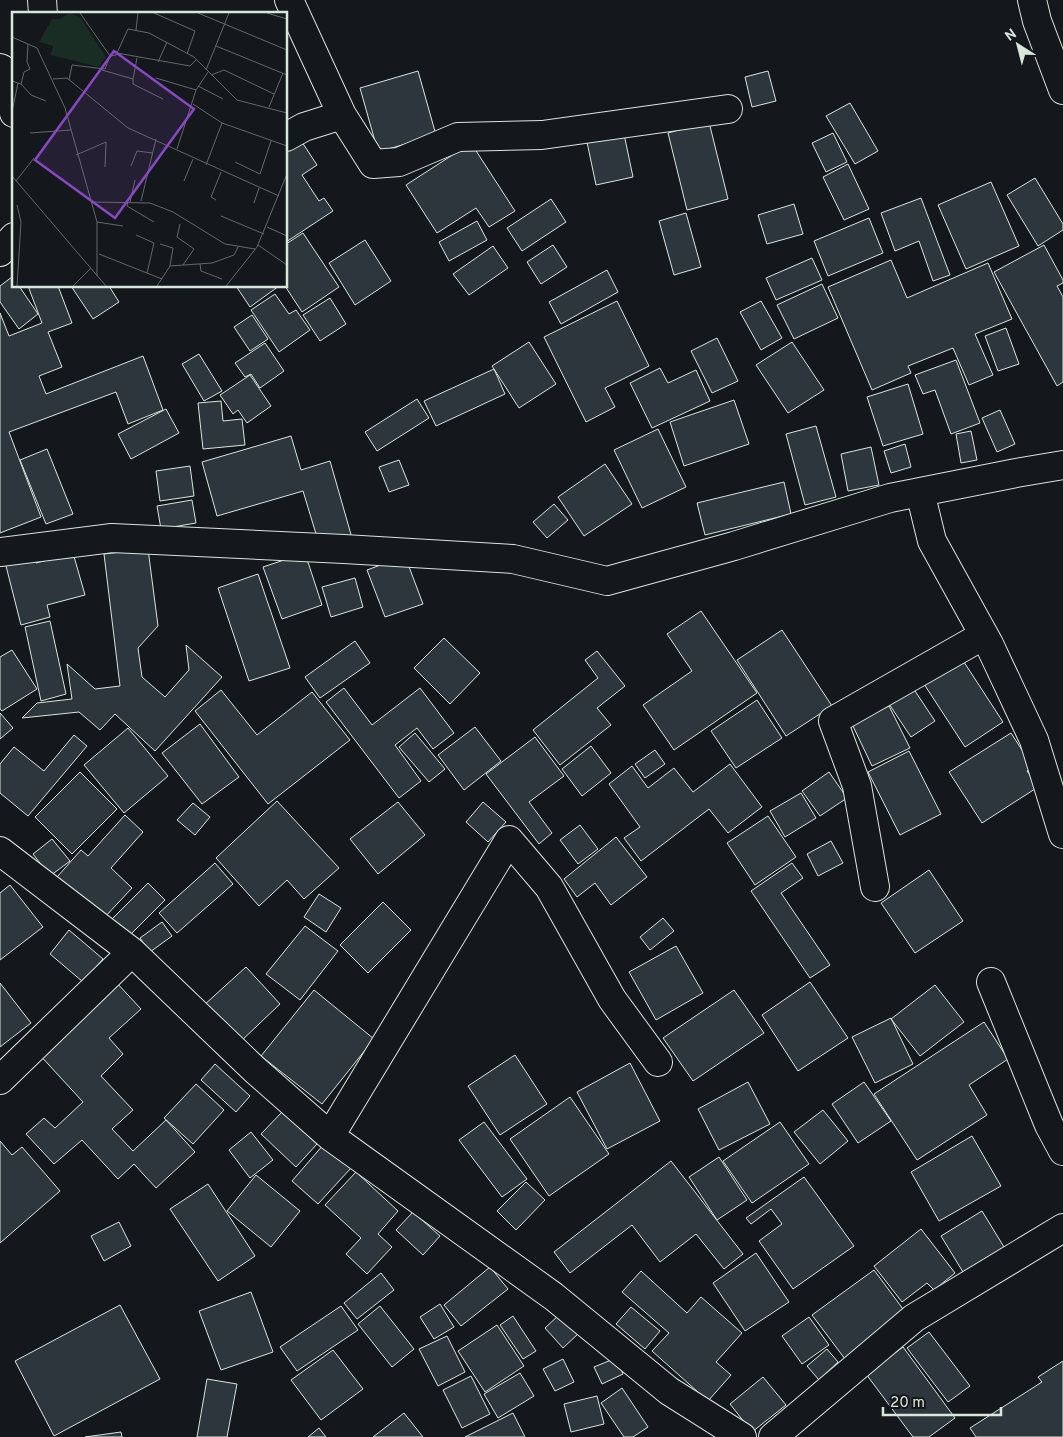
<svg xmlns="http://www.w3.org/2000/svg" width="1063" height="1437" viewBox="0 0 1063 1437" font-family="Overpass,sans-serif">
<rect width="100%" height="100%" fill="#14181c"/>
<path fill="#2c363c" stroke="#d8e6dc" d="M418,71L436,135L378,152L360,88Z
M768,71L776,101L752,107L745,77Z
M850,103L878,151L855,164L826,116Z
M709,122L728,199L687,210L668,133Z
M833,133L847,162L826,172L812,143Z
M624,134L633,177L596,185L587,142Z
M300,139L317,165L302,175L319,201L324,198L333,211L286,242V149Z
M471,143L515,211L489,227L476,208L437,233L406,185Z
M848,164L869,209L844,220L823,177Z
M1035,178L1063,224V230L1038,246L1007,195Z
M991,182L1019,246L966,269L938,205Z
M921,198L950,275L933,281L919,241L895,251L881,213Z
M551,199L566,222L522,251L507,228Z
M794,204L803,234L767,244L758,215Z
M686,213L701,267L674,275L659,221Z
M869,218L883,253L828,276L814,241Z
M477,221L487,240L449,261L439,242Z
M303,233L339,287L302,312L285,286H286V244Z
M365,240L391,281L355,305L329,263Z
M553,245L567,267L541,284L527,262Z
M1044,245L1063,280V283L1057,286L1063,297V382L1057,386L994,272Z
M493,246L508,268L469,295L453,274Z
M812,258L822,280L776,300L766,278Z
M891,260L907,298L988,263L1012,319L975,334L993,375L969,385L953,348L908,366L911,373L872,390L828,287Z
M607,270L618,292L561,324L549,302Z
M12,277L14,286H19L38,314L19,329L0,302V286Z
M822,284L838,318L794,339L777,305Z
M28,286H58L72,323L48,332L62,367L39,376L46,394L143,356L163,410L128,424L116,392L9,432L41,517L0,533V313L9,336L42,323Z
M71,286H109L119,302L93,319Z
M236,286H279L250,307Z
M275,294L289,314L296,310L310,330L279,352L251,310Z
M330,298L346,324L320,341L303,315Z
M617,301L649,366L605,388L615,407L586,422L544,337Z
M761,301L782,338L761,350L740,312Z
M252,315L268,339L250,351L234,327Z
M1006,328L1019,364L998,371L985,336Z
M717,338L738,381L712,393L691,351Z
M529,342L556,384L519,408L492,366Z
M792,342L824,390L788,413L756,365Z
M265,343L284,371L260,388L251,374L245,377L235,363Z
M199,354L222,391L204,401L182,364Z
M956,360L980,423L951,434L935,390L923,394L915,375Z
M660,368L668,383L696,370L710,401L652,428L630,383Z
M494,369L505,394L436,426L424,401Z
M250,375L271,406L247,423L238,410L233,414L220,395Z
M908,384L923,434L883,446L867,397Z
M417,399L429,418L377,451L365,432Z
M734,400L749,444L684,466L670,422Z
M221,401L223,421L242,419L245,445L203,449L198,403Z
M166,409L179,433L131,459L118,434Z
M1000,410L1015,444L997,452L982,418Z
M816,426L836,497L805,505L786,434Z
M658,429L686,487L642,508L614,450Z
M971,431L977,460L961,463L956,434Z
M291,436L301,470L330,461L352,538L320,547L303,491L217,516L202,462Z
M905,444L911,467L891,473L884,451Z
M871,447L879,485L848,491L841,454Z
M47,449L73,514L46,524L20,460Z
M399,460L409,485L389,492L379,467Z
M605,464L632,504L584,536L558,497Z
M190,466L194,496L160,501L156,471Z
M784,482L791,514L705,535L697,503Z
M192,500L196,523L161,529L157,506Z
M554,504L568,520L547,538L533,522Z
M148,549L158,626L138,648L142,677L165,697L189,670L186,645L222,677L155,751L115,714L100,730L79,712L22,718L37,703L72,699L67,664L95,689L120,686L104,554Z
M73,553L85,595L47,605L50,617L21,625L5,562L34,554L36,563Z
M305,553L322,605L282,619L263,567Z
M405,556L423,604L385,617L367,570Z
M258,574L290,668L249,681L218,588Z
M355,578L363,607L331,617L322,587Z
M701,611L757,693L674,750L643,705L692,671L667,634Z
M50,621L66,694L41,701L25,627Z
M782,630L832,706L786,736L737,660Z
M444,638L480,673L450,704L414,668Z
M355,641L370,663L320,698L305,677Z
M12,650L37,689L2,711L0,709V657Z
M597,651L625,686L597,708L611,725L560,765L533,730L598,678L585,660Z
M962,659L1003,722L965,747L924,684Z
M344,688L372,725L420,688L454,733L433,749L417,728L395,745L421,781L399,798L326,702Z
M913,688L935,721L911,737L889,704Z
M221,690L257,735L312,692L350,740L268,804L195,711Z
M757,700L782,738L736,768L711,731Z
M889,706L910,748L872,766L852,724Z
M0,713L13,728L0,739Z
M200,724L239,777L202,804L162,753Z
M475,727L501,761L464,790L438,755Z
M128,728L168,776L124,813L84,765Z
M415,733L445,769L429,782L399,747Z
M1011,733L1033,767L1027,771L1038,787L982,823L949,772Z
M74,735L87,746L28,816L0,793V764L14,747L44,771Z
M535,737L564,776L529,802L552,833L539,844L486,774Z
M591,746L611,773L582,796L562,769Z
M655,750L665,764L645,778L635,764Z
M909,751L941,814L900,835L868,772Z
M730,764L762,807L728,833L709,809L641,861L624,838L640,827L609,784L632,766L648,788L674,768L693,792Z
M80,772L117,809L72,854L35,817Z
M829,772L847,798L820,816L802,791Z
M801,793L816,818L785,837L770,811Z
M277,801L339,868L304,899L287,880L259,906L216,858Z
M398,802L425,835L378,874L350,839Z
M483,802L506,822L488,842L466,822Z
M193,803L210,817L195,835L177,820Z
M125,815L143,832L111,868L132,888L103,919L57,877L81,850L88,856Z
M768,816L796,857L755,885L727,843Z
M580,825L598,849L578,864L560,840Z
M616,837L647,877L611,905L595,883L577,897L564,879Z
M52,839L70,861L50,876L33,854Z
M831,841L843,863L818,876L807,854Z
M215,863L233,884L177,933L159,913Z
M792,863L803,878L781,893L830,965L810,978L751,891Z
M929,870L963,921L915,953L881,903Z
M148,883L165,900L127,938L110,921Z
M10,885L43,927L0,960V893Z
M319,894L341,908L326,932L304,917Z
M383,902L411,930L368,973L340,945Z
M663,918L674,931L650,950L640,937Z
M162,922L172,936L150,952L140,938Z
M305,926L338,951L300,1000L266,974Z
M69,930L103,959L83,982L50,954Z
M676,946L703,993L656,1020L629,972Z
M246,967L280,1004L238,1044L203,1006Z
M115,981L141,1009L109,1038L123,1054L101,1076L133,1110L112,1129L133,1151L166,1120L195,1152L156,1188L134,1164L118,1179L82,1140L54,1164L26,1134L44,1118L55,1128L83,1102L37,1052Z
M810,982L848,1038L798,1071L762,1015Z
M0,983L31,1023L0,1047Z
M935,985L964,1022L920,1056L891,1019Z
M314,990L374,1039L322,1104L261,1056Z
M734,990L764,1033L693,1081L663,1038Z
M891,1018L913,1064L875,1083L852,1037Z
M984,1022L1008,1059L969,1085L987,1115L917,1160L874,1094Z
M515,1055L547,1104L500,1135L468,1086Z
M630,1063L660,1121L607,1149L577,1092Z
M215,1064L250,1096L236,1112L201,1080Z
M748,1082L770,1124L719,1150L698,1109Z
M864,1082L891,1121L858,1143L832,1104Z
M196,1084L224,1110L193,1144L164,1118Z
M570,1097L609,1154L549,1196L510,1139Z
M823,1110L848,1141L820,1164L794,1132Z
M282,1112L317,1144L296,1167L261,1134Z
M484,1122L527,1179L502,1197L459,1140Z
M780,1122L809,1164L752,1203L723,1161Z
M251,1132L273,1160L250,1178L229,1150Z
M972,1136L1001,1186L939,1221L911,1172Z
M0,1141L12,1155L22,1147L60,1191L0,1243Z
M324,1144L351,1168L318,1204L292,1181Z
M719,1157L747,1200L717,1220L689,1177Z
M671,1161L743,1254L724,1269L696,1234L660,1262L632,1225L570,1273L554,1252Z
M356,1172L398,1211L378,1234L392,1247L367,1274L346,1254L361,1238L325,1205Z
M256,1175L300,1211L271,1247L227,1211Z
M804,1177L854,1246L793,1289L759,1241L782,1224L771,1209L751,1224L746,1218Z
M526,1182L545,1200L516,1230L497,1211Z
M208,1184L255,1256L218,1281L170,1209Z
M982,1211L1004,1247L963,1272L941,1236Z
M413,1212L440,1236L423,1255L396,1230Z
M119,1222L131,1246L104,1261L91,1236Z
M921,1229L955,1273L934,1290L927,1283L902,1302L874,1266Z
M756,1253L789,1302L745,1331L713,1283Z
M490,1267L508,1289L461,1326L444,1305Z
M874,1270L906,1313L845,1359L812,1315Z
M641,1271L687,1313L701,1297L742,1333L716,1362L731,1375L708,1401L652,1351L669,1333L622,1292Z
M381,1273L394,1290L357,1319L344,1303Z
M251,1292L273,1352L221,1370L199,1311Z
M440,1304L454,1327L434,1339L420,1317Z
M120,1305L160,1379L54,1436L15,1361Z
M341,1306L358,1330L297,1371L280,1347Z
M380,1306L414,1349L392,1367L358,1324Z
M631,1307L660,1331L645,1349L616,1324Z
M561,1313L579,1333L563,1348L545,1328Z
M513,1316L536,1351L523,1359L500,1325Z
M809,1317L829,1345L802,1364L782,1336Z
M497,1325L524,1366L485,1392L458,1351Z
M929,1332L970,1386L948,1402L907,1348Z
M447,1336L465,1372L438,1386L419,1349Z
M903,1347L955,1418L929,1437H913L866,1374Z
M827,1349L838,1362L819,1380L807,1366Z
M333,1350L363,1389L321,1420L291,1380Z
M616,1358L623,1374L602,1384L594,1367Z
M563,1359L574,1382L555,1391L543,1369Z
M1063,1361V1437H976L970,1428L1042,1382L1038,1377Z
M520,1373L534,1396L498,1418L484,1394Z
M471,1376L490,1414L462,1428L443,1390Z
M763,1377L786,1405L752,1432L730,1404Z
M207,1379L237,1384L227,1437H197Z
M622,1388L648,1427L633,1437H624L601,1403Z
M597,1396L604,1424L571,1432L564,1404Z
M404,1413L423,1437H373Z
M513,1413L525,1437H465Z
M319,1428L326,1437H308Z
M121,1432L122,1437H85Z"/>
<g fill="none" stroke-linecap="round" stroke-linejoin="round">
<g stroke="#d8e6dc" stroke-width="30">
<path id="minor" d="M42,0L43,14
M289,0L342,115
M1032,0L1037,21L1063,90
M0,68L2,69L14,113
M286,137L304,127L342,115L373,164L399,162L458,137L542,135L728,109
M0,252L14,237
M920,492L932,541L989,644L1034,740L1063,834
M0,552L112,538L344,549L513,559L607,581L734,546L890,498L1016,473L1063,465
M0,851L132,952L255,1070L330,1136L553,1296L669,1391L742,1437
M875,887L857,786L833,721L984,635
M991,982L1049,1125L1063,1151
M0,1080L132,952
M330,1136L509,840L549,887L612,999L658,1062
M773,1437L914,1318L1063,1228"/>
</g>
<use href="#minor" stroke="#14181c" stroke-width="28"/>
</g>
<g transform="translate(12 12)">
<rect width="275" height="275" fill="#14181c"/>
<path d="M58,1L68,5L94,45L87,55L39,43L41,34L27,30L40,7H48Z" fill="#1a2d24"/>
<path fill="none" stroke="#626a69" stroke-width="1" d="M142,1L183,19L175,42M186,1L275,38M255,1L275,7M124,18L126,1M0,25L25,36L53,96L85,210V264M204,34L275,63M105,41L178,54L184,48M98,44L104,43L116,17L137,21L182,45L225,88L275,101M146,50L155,30M90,58L121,67V72L151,87M194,58L217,1M199,63L212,58L262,82M144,66L184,78M41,67L55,66L116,116L267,184M121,67L125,46M57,68L60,53L93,57L98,44L68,1M0,69L9,72L19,83L34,89M9,72L12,60L18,57L15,50L16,32M186,74L211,87M181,92L210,111M257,95L271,61M0,100L6,71M18,121L59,118M165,137L184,78L196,60M64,143L94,130L93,155M223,150L248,162L259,129M194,153L210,111L275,134M119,154L125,139L141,141M0,164L94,274M4,169L22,146M172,169L181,147M204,188L199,185L209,160M129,189L144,127M80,190L138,191L161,200L213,232L243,237M116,190L115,194L142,210M118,190L123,168M242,191L247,176M5,193L9,210L5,274M209,204L252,222M85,210L111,214M168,212L165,225L182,237L171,253M255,215L275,224M124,223L142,231L135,261M246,233L275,253M87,242L150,267M188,252L189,259L210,267M158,254L200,251L222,243L226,235M61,274L79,256M145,274L158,254L161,236L148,232M214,274L245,235L275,162"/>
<path fill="#8948c3" fill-opacity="0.15" stroke="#8948c3" stroke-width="2.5" d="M102,39L182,97L103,206L23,148Z"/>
<rect width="275" height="275" fill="none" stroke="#d8e6dc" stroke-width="2.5"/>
</g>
<g transform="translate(1018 45) rotate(324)" stroke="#14181c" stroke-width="4" paint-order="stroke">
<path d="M0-4L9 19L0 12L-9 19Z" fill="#d8e6dc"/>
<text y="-8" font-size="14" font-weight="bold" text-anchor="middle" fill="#d8e6dc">N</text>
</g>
<path d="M883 1407v8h118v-8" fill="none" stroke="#d8e6dc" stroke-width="2.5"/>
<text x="890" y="1407" font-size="15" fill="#d8e6dc" stroke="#14181c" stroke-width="4" paint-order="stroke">20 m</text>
</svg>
